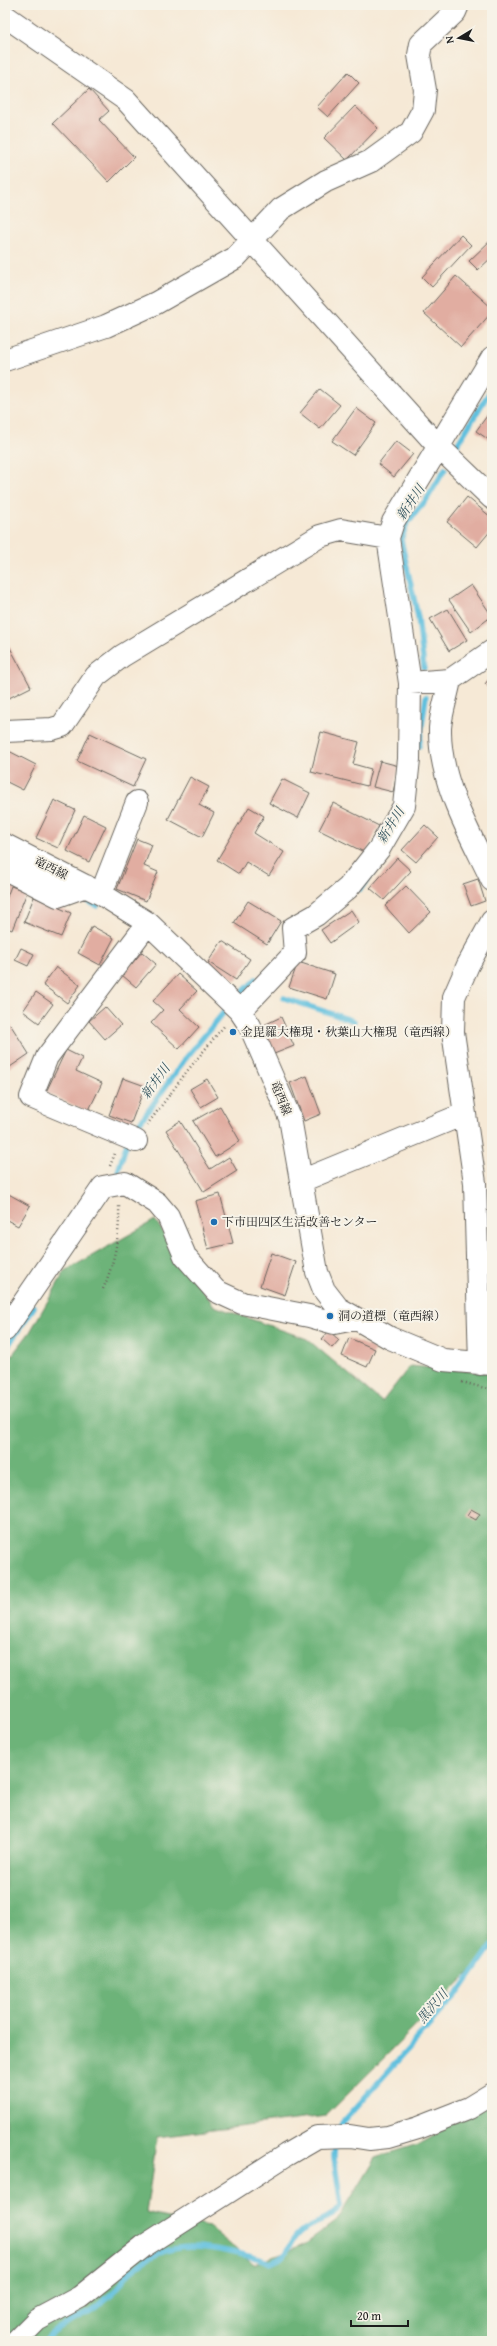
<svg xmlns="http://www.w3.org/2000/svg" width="497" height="2346" viewBox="0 0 497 2346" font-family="'Gentium Book Plus','Noto Serif JP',serif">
<rect width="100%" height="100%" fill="#f7f3e8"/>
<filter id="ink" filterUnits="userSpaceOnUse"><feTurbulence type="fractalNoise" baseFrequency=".025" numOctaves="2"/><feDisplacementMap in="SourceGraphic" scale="8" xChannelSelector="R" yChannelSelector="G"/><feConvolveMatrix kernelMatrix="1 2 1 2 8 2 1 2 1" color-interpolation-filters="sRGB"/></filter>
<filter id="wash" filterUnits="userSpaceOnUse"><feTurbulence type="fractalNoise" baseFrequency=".012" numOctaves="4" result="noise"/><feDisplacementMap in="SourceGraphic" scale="16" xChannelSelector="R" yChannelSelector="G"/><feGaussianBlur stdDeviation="0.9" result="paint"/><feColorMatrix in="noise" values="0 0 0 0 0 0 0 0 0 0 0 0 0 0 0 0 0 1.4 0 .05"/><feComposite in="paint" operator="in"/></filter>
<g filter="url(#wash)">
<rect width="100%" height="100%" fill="#f6e9d6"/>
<path fill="#6db379" stroke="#44684a" d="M155,1220L214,1306L307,1339L382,1402L410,1366L492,1373V1950L326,2116L157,2137L146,2213L209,2227L254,2264L304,2245L337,2221L376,2157L418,2144L492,2102V2341H5V1364L30,1332L65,1271Z"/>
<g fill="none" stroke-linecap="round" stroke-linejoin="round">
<path stroke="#60c0de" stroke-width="5.5" d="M457,445L492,388
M424,668L418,617L401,540L407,523L427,499L445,469
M419,746L426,697
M360,889L374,871
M78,896L97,906
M241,994L256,979
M284,998L354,1021
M131,1135L186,1058L224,1012
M118,1171L127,1142
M5,1350L34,1307
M339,2131L342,2123L459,1992L492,1945
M42,2341C59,2326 78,2320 96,2307C103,2301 112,2294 119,2287C123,2282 126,2274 132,2270C166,2242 195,2244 235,2253C250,2257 256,2256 270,2263C291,2256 286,2244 300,2232C314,2220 330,2223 341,2205L334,2158L335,2141"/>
</g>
<g id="blocks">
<path fill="#e1ada1" d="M348,72L359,83L328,117L317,107Z
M89,89L109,111L99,120L134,157L109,182L53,123Z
M355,106L378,128L347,160L324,138Z
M461,235L471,245L432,287L422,277Z
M492,239V257L478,270L469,261Z
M456,276L492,308V312L461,347L424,313Z
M320,389L340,405L320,429L300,413Z
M356,408L376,423L353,455L332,441Z
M492,409V442L476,431Z
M396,441L413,454L394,477L378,464Z
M467,497L492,518V529L477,547L447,522Z
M471,585L492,616L471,632L449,600Z
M448,609L467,640L449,651L430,619Z
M8,644L31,687L5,700V646Z
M492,675V690L485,684Z
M321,732L359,742L353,764L371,769L367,786L311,772Z
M90,733L146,759L133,787L77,761Z
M5,749L36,765L23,790L5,781Z
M380,761L399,766L393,792L373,787Z
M190,777L209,787L199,805L214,813L202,837L168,819Z
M282,779L310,793L298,818L269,803Z
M54,800L75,810L58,848L36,838Z
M333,803L379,826L366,853L319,830Z
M249,807L264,816L254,833L284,852L269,876L246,862L239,874L217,860Z
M84,815L106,826L89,862L67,851Z
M425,825L438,837L416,862L402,850Z
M137,839L152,845L144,866L158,872L146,901L117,889Z
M397,858L411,871L384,900L370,888Z
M478,879L485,901L471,906L463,884Z
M11,886L27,892L12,930L5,927V902Z
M406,886L431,912L409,933L385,906Z
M34,897L71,913L61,937L24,922Z
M248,901L281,921L267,944L234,923Z
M351,910L359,922L330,943L321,930Z
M92,926L114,938L100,965L78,953Z
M222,941L250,959L236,980L208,962Z
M21,948L34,954L28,966L15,960Z
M142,952L156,964L136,987L122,975Z
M298,962L335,974L327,999L289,987Z
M56,967L80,985L67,1003L43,985Z
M178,974L197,991L180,1009L199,1027L179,1049L151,1023L163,1010L153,1001Z
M36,992L53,1004L39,1023L23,1011Z
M105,1007L121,1025L105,1039L89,1021Z
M281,1017L294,1046L274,1054L262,1026Z
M10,1024L29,1054L7,1069L5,1065V1028Z
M66,1050L82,1058L76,1071L102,1083L88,1112L46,1092Z
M307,1076L321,1114L304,1121L290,1083Z
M123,1078L145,1086L131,1123L109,1115Z
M207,1079L218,1097L201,1107L190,1089Z
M220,1106L240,1141L215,1157L193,1121Z
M180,1121L210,1169L229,1157L237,1171L204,1192L166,1130Z
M5,1192L30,1206L18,1226L5,1219Z
M220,1194L233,1243L208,1249L195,1201Z
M271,1253L296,1262L285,1295L260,1286Z
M329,1331L339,1340L332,1348L322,1339Z
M349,1338L375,1349L367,1367L342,1356Z
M471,1509L480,1514L476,1520L467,1515Z"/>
</g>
</g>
<g filter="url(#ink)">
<use href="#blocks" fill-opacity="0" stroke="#68645d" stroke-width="1"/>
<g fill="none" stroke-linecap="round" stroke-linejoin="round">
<g stroke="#68645d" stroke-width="24">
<path id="minor" d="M5,16L126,100L438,446L492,498
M5,360L106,326L156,303L235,258L281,209L326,181L371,161L411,132L423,110L425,90L419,55L421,44L455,12L458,5
M450,680C447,696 441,713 440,728C439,783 470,833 492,880
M410,683L450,680L492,651
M5,731L52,729L62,726L96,676L122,656L320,536L341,530L388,538
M5,845L101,894L148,923L240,1011L250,1026L290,1118L317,1272L324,1290L338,1308L390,1338L443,1360L492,1364
M5,869L58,896L86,886
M101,894L137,802
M240,1011L295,953L293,928L316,915L348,888L379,849L404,806L409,759L410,683L388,538L393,522L492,358
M136,1141L31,1097L47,1057L148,923
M301,1181L464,1114
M5,1330L103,1187L125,1183L157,1203L168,1216L185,1256L216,1291L242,1303L309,1316L334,1323L355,1319
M480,1364L475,1183L453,1032L454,997L468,965L492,921
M16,2341L37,2320L80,2297L144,2246L286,2155L317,2137L350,2136L369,2139L388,2137L418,2128L469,2108L492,2094"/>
</g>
<path stroke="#68645d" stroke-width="2.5" stroke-dasharray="1 3" stroke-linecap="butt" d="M147,1125L188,1070L225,1025
M110,1166L115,1153
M103,1289C115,1262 120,1233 119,1204
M462,1382L492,1390
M489,1521L492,1523"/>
<use href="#minor" stroke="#fff" stroke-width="22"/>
</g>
</g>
<g fill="#1f6fb2" stroke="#f7f3e8" stroke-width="1.5">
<circle cx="233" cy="1032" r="4"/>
<circle cx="214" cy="1222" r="4"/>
<circle cx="330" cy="1316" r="4"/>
</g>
<g text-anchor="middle" stroke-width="4" stroke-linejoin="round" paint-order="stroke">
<g font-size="12" fill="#1c1c1c" stroke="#f7f3e8">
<text transform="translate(51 868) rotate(27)" y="4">竜西線</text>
<text transform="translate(281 1098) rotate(69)" y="4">竜西線</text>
</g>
<g font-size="12" fill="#1c1c1c" stroke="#f7f3e8" text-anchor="start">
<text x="241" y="1036">金毘羅大権現・秋葉山大権現（竜西線）</text>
<text x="222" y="1226">下市田四区生活改善センター</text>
<text x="338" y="1320">洞の道標（竜西線）</text>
</g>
<g font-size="13" font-style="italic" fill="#345560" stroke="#f7f3e8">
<text transform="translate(410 502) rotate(-56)" y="5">新井川</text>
<text transform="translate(390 825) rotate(-58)" y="5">新井川</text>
<text transform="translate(155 1081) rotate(-54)" y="5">新井川</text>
<text transform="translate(432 2006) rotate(-49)" y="5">黒沢川</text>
</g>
</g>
<rect width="497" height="2346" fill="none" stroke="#f7f3e8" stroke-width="20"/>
<g transform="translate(459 38) rotate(260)" stroke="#f7f3e8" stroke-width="3" paint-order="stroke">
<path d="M0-3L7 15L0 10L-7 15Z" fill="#1c1c1c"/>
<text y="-6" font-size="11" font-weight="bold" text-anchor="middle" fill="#1c1c1c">N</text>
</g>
<path d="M351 2320v6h57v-6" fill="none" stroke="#1c1c1c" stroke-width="2"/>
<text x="357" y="2320" font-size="12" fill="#1c1c1c" stroke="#f7f3e8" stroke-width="3" paint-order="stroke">20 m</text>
</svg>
